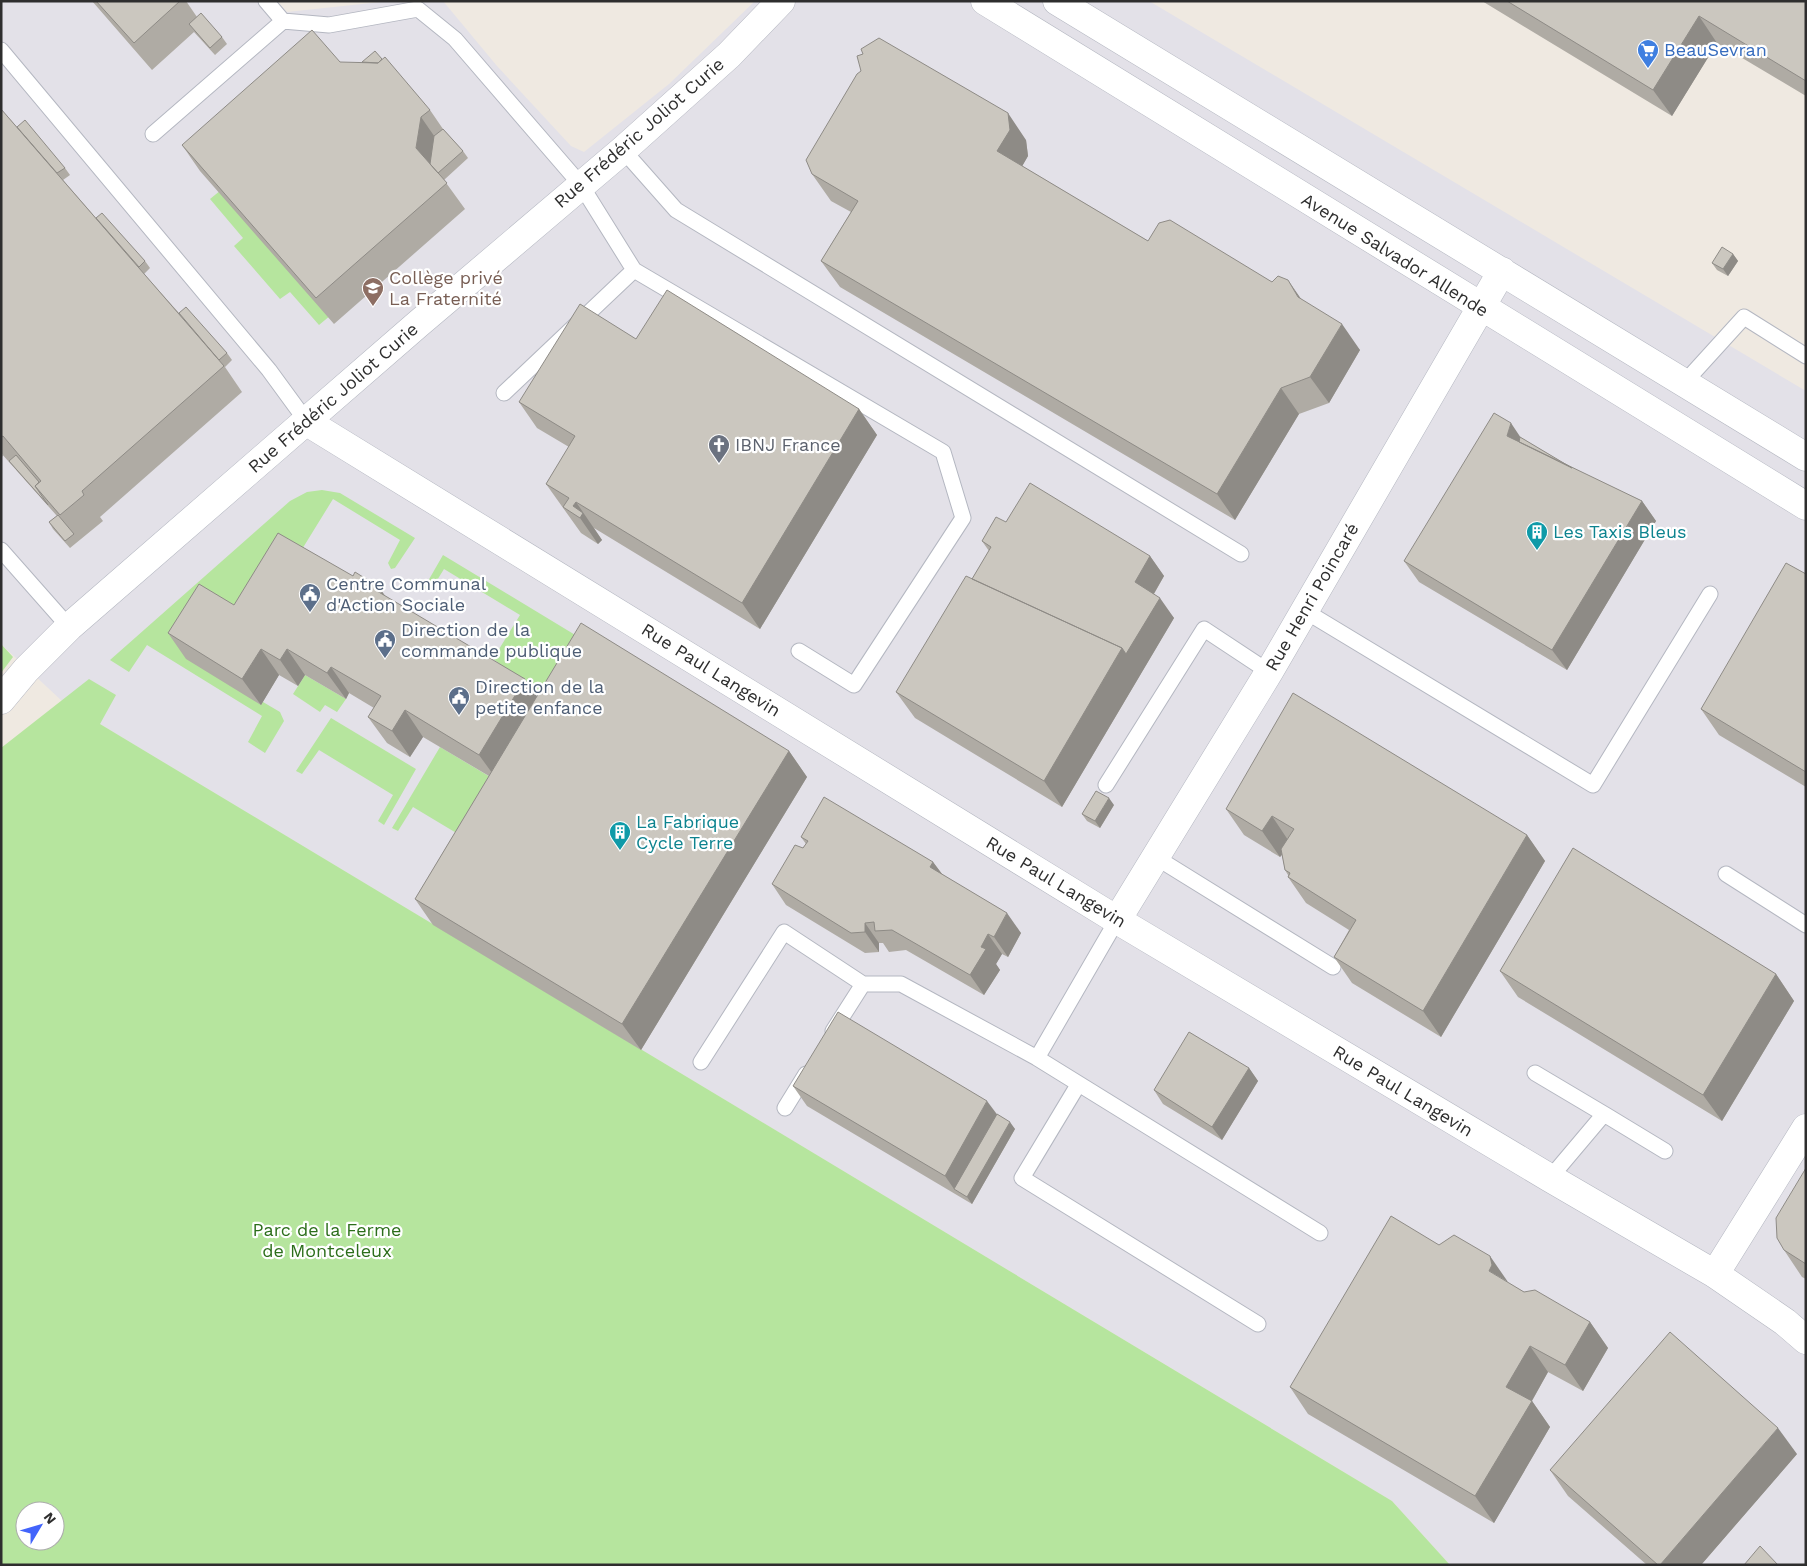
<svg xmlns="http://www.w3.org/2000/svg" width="1807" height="1566" viewBox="0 0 1807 1566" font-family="'Work Sans',sans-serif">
<rect width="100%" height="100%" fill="#efe9e1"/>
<path fill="#e3e1e8" d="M1,1H277L287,12L390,1H443L497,66L571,146L584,152L669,84L755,1H1149L1806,391V1565H1450L1392,1501L63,702L1,644Z"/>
<path fill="#b6e59e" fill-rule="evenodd" d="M237,177L343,305L319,325L290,292L280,299L234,246L243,238L210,199Z
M322,490L340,493L415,538L395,568L391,569L388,563L400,540L333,499L296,559L263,702L280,712L284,721L265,753L248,742L262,716L147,645L129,672L110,660L290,501L307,492Z
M443,555L600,650L542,695L493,659L520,615L444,569L431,590L424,588Z
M1,644L13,657L1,673Z
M305,675L346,699L337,712L325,705L320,712L293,694Z
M89,679L116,695L100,724L1392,1501L1450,1565H1V748ZM25,1511H55V1541H25Z
M331,718L416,769L384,825L378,821L393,795L319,750L302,774L296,771Z
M440,747L497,781L463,837L413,807L398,831L392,828Z"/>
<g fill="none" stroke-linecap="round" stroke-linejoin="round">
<g stroke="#b4b7c1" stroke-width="17">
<path id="lane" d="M266,1L283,21
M1,50L269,370L307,422
M153,134L283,21L329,25L418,9L455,39L581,185L634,270L504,393
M623,150L676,210L1241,554
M634,270L943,452L963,518L854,685L799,651
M1684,383L1744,317L1806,356
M1,550L69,627
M1305,611L1593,785L1710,594
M1106,785L1204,629L1269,672
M1157,858L1333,967
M1726,874L1806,925
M1117,920L1037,1058L1320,1233
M833,1031L863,984
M701,1062L784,932L863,984H901L1037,1058
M1535,1073L1604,1114L1550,1178
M1078,1085L1022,1178L1258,1324
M785,1108L806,1074
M1604,1114L1665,1151"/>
</g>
<g stroke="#b4b7c1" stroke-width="29">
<path id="street" d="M985,1L1806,506
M1057,1L1806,457
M307,422L1117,920L1550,1178L1715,1274L1785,1322L1806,1340
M1,700L26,670L69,627L418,324L623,150L729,55L781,1
M1117,920L1269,672L1502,271
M1715,1274L1806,1128"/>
</g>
<use href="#lane" stroke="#fff" stroke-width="15"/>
<use href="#street" stroke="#fff" stroke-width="28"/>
</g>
<path fill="#afaba4" d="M92,1H186L197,17L222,37L227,44L215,55L194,32L152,70Z
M1482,1H1806V96L1717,43L1672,116Z
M340,62L430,110L443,129L463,151L468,158L444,180L465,209L334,324L200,171L182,145Z
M1,109L17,127L65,168L70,175L63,180L96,218L145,261L150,268L144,274L179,313L227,353L232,360L225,367L242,392L100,517L103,521L70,548L53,529L49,522L57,516L1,453L3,456L1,457Z
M1026,140L1028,156L1022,166L1148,241L1301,299L1360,350L1329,403L1299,414L1235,520L840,287L821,261L851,212L831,201L812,174Z
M1733,254L1738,261L1728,276L1717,270L1712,263Z
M636,339L859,409L877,435L760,629L594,528L602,540L598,544L581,533L546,484L569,447L537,428L519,402Z
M1520,437L1572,468L1642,501L1656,521L1567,670L1419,582L1404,561Z
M1006,522L1150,556L1164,576L1154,594L1174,618L1062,807L915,718L896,692L972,579L989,551L982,541Z
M1806,574V787L1719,735L1701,709Z
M385,596L537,697L789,751L807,777L641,1050L433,925L415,899L489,776L423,737L410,757L387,743L368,717L374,708L349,693L346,699L305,675L298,686L279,675L261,705L186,659L168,633L234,605Z
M1114,805L1100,828L1087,821L1082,814Z
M1226,809L1527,835L1545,861L1441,1037L1352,983L1334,957L1349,930L1306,903L1288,877V875L1285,870L1282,855L1280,857L1244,835Z
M801,837L933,862L942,874L1021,933L1008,957L1002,954L996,964L1000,970L984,995L906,950L889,952L883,943H879V952L865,953L786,905L772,884L806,844Z
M1500,971L1776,974L1794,1001L1722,1121L1518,997Z
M1249,1068L1258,1081L1222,1140L1163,1104L1154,1090Z
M793,1086L997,1114L1015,1129L972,1204L807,1106Z
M1806,1168V1279L1802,1277L1784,1250Z
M1508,1283L1524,1292L1590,1322L1608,1348L1583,1391L1548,1372L1532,1401L1550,1427L1494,1523L1308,1414L1290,1387Z
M1797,1454L1701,1565H1647L1568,1496L1550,1470Z"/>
<path fill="#8e8b86" d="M1699,16L1717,43L1672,116L1653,90Z
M1008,113L1026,140L1028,156L1016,177L997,151Z
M421,117L439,143L435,173L416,148Z
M1733,254L1738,261L1728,276L1723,269Z
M1288,280L1306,306L1298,297Z
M1342,324L1360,350L1329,403L1310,377Z
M1281,388L1299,414L1235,520L1217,494Z
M859,409L877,435L760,629L742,603Z
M1511,423L1525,444L1523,452L1507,436Z
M1642,501L1656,521L1567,670L1552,650Z
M576,502L602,540L598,544L580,518L573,506Z
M1150,556L1164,576L1149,602L1135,582Z
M379,587L397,613L377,591Z
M1160,598L1174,618L1062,807L1044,781L1122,648Z
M261,649L279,675L261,705L242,679Z
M287,649L305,675L298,686L280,660Z
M331,667L349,693L346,699L327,673Z
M525,679L543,705L498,781L479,755Z
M405,710L423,737L410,757L392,731Z
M789,751L807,777L641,1050L622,1024Z
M1109,798L1114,805L1100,828L1095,821Z
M1272,816L1290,843L1280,857L1262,831Z
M1527,835L1545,861L1441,1037L1423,1011Z
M933,862L948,882L930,867Z
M1007,913L1021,933L1008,957L994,937Z
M865,923L879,943V952L865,932Z
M988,934L1002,954L996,964L1000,970L984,995L970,975L981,947Z
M1776,974L1794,1001L1722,1121L1703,1095Z
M1249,1068L1258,1081L1222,1140L1212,1127Z
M987,1101L1002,1121L954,1189L945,1176Z
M1010,1122L1015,1129L972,1204L967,1197Z
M1490,1256L1508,1282L1489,1271Z
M1590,1322L1608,1348L1583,1391L1565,1365Z
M1530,1346L1548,1372L1525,1413L1506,1387Z
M1532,1401L1550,1427L1494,1523L1475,1496Z
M1778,1428L1797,1454L1701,1565H1660Z"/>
<path fill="#cbc7bf" stroke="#8e8b86" d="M96,1H180L134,43Z
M1507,1H1806V81L1699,16L1653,90Z
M201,13L222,37L210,48L189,24Z
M312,30L340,62L378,63L385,57L430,110L421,117L416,148L447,183L316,298L182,145Z
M879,38L1008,113L1010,130L997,151L1148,241L1159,223L1170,220L1272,282L1278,276L1288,280L1298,297L1342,324L1310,377L1281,388L1217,494L821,261L858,201L812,174L806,160L857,74L861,71L857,56L863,54L861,49Z
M375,51L382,59L378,63L362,62Z
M1,109L224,366L82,491L84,495L60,515L35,486L41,481L3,436L1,437Z
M25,120L65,168L57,173L17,127Z
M443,129L463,151L438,173L430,164L434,136Z
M102,213L145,261L139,267L96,218Z
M1722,247L1733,254L1723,269L1712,263Z
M667,290L859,409L742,603L576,502L573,506L583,513L580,518L563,507L569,498L546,484L575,436L519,402L580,304L636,339Z
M186,307L227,353L219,360L179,313Z
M1494,413L1511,423L1507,436L1642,501L1552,650L1404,561Z
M1520,437L1572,468L1519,442Z
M16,455L39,482L35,486L48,505L9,461Z
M1030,483L1150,556L1135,582L1160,598L1126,654L1122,648L972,579L991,547L982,541L996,517L1006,522Z
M58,515L74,534L65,541L49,522Z
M278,533L353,576L355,572L379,587L377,591L525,679L479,755L405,710L392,731L368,717L381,696L331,667L327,673L287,649L280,660L261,649L242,679L168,633L199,584L234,605Z
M1786,563L1806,574V772L1701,709Z
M966,576L1122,648L1044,781L896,692Z
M581,623L789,751L622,1024L415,899Z
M1293,693L1527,835L1423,1011L1334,957L1356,920L1288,877L1290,873L1285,870L1281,849L1294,829L1272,816L1262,831L1226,809Z
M1096,791L1109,798L1095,821L1082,814Z
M824,797L933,862L930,867L1007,913L994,937L988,934L981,947L986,949L970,975L892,930L875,931L874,922L865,923V932L851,933L772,884L795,845L803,848L808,841L801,837Z
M1573,848L1776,974L1703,1095L1500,971Z
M838,1012L987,1101L945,1176L793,1086Z
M1189,1032L1249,1068L1212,1127L1154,1090Z
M997,1114L1010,1122L967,1197L954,1189Z
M1806,1168V1264L1784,1250L1777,1238L1776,1218Z
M1391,1216L1439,1245L1454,1235L1490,1256L1492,1265L1489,1271L1524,1292L1535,1290L1590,1322L1565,1365L1530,1346L1506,1387L1532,1401L1475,1496L1290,1387Z
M1670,1332L1778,1428L1660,1565H1658L1550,1470Z
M1760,1546L1778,1565H1744Z"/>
<defs>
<g id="supermarket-pin" transform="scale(1.125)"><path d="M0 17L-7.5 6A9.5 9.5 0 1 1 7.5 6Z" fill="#3f7fe0" stroke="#fff"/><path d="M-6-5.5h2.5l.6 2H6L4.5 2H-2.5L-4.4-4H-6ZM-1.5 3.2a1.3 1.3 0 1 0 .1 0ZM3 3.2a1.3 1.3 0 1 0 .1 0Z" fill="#fff"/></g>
<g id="school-pin" transform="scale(1.125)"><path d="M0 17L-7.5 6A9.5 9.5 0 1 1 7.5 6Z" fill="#8d6e63" stroke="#fff"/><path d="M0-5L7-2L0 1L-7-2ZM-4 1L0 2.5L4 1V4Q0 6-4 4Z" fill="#fff"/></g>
<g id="church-pin" transform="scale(1.125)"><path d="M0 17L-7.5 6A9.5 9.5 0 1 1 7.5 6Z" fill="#6b7280" stroke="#fff"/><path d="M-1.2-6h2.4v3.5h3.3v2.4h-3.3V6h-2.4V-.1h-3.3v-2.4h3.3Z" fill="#fff"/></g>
<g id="building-pin" transform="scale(1.125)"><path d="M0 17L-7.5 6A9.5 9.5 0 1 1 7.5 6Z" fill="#0f9aa8" stroke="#fff"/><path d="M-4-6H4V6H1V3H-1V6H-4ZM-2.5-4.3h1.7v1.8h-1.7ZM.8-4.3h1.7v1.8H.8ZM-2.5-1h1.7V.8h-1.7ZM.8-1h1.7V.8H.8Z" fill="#fff"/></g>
<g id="civic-pin" transform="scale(1.125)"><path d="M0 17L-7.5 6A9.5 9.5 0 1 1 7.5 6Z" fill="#5c6f8a" stroke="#fff"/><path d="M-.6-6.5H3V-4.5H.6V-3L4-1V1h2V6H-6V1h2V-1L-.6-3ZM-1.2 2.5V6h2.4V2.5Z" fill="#fff"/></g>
</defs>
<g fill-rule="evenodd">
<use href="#supermarket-pin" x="1648" y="50"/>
<use href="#school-pin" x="373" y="288"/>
<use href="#church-pin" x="719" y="445"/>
<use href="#building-pin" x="1537" y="532"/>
<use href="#civic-pin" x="310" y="594"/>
<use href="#civic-pin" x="385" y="640"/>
<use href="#civic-pin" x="459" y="697"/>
<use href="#building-pin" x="620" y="832"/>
</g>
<g text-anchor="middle" stroke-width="4.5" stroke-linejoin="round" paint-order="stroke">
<g font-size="18" fill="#366cbe" stroke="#fff" text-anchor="start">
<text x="1664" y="56">BeauSevran</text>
</g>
<g font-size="18" fill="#2e2e2e" stroke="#fff">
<text transform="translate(639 133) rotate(-41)" y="6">Rue Frédéric Joliot Curie</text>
<text transform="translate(1395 255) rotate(32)" y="6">Avenue Salvador Allende</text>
<text transform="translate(333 398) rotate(-41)" y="6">Rue Frédéric Joliot Curie</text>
<text transform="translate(1312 597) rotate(-60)" y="6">Rue Henri Poincaré</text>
<text transform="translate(711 670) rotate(32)" y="6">Rue Paul Langevin</text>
<text transform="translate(1056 882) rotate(31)" y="6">Rue Paul Langevin</text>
<text transform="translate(1403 1091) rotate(31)" y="6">Rue Paul Langevin</text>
</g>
<g font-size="18" fill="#785e54" stroke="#fff" text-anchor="start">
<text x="389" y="284">Collège privé<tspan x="389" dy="21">La Fraternité</tspan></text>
</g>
<g font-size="18" fill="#5b616d" stroke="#fff" text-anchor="start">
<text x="735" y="451">IBNJ France</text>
</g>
<g font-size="18" fill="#0d838f" stroke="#fff" text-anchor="start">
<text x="1553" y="538">Les Taxis Bleus</text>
<text x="636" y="828">La Fabrique<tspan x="636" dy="21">Cycle Terre</tspan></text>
</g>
<g font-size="18" fill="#4e5e75" stroke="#fff" text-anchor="start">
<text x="326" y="590">Centre Communal<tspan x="326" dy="21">d'Action Sociale</tspan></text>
<text x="401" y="636">Direction de la<tspan x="401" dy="21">commande publique</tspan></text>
<text x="475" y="693">Direction de la<tspan x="475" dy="21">petite enfance</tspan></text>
</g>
<g font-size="18" fill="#2c6e1b" stroke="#fff">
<text x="327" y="1236">Parc de la Ferme<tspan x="327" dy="21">de Montceleux</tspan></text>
</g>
</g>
<rect width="1807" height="1566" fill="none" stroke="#2e2e2e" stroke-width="5"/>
<g transform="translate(40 1526) rotate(52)"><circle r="24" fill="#ffffff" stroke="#ababab"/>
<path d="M0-4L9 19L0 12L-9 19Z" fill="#4264fb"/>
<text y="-8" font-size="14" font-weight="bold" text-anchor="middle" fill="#2e2e2e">N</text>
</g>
</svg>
